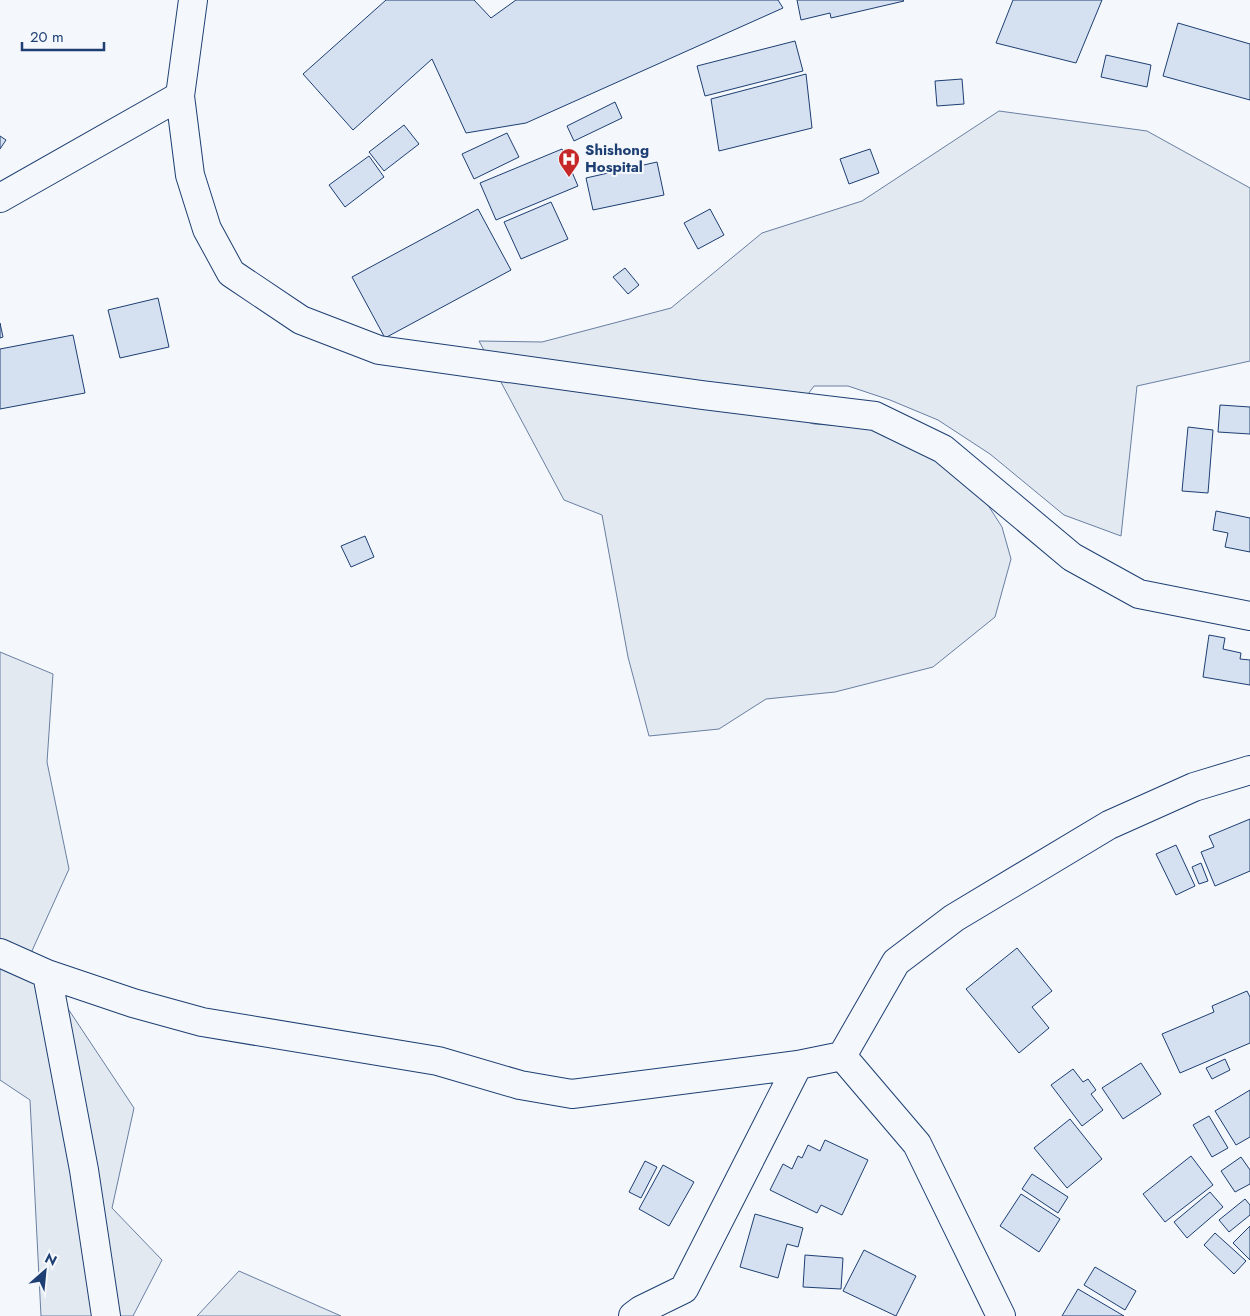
<svg xmlns="http://www.w3.org/2000/svg" width="1250" height="1316" viewBox="0 0 1250 1316" font-family="Jost,sans-serif">
<rect width="100%" height="100%" fill="#f4f7fb"/>
<path fill="#e3e9f0" stroke="#687fa3" d="M999,111L1147,131L1250,188V361L1137,386L1121,536L1064,515L990,454L938,420L890,400L848,386H814L791,417L814,424L890,429L979,491L1002,527L1011,559L995,617L933,667L835,692L766,699L719,729L649,736L628,657L602,515L564,500L479,341L542,342L671,308L762,233L862,201Z
M0,652L53,674L47,762L69,869L31,953L134,1108L112,1208L162,1260L133,1316H41L30,1100L0,1080Z
M239,1271L341,1316H197Z"/>
<path fill="#d5e0f0" stroke="#1d3f73" d="M386,0H474L491,18L516,0H778L783,8L526,123L466,133L432,59L353,130L303,74Z
M797,0H903L904,1L831,18L830,13L801,20Z
M1013,0H1102L1076,63L996,43Z
M1178,23L1250,44V100L1163,76Z
M795,41L803,71L705,96L697,66Z
M1106,55L1151,65L1147,87L1101,77Z
M806,74L812,128L719,151L711,99Z
M962,79L964,104L937,106L935,81Z
M615,102L622,118L574,141L567,126Z
M404,125L419,144L384,171L369,152Z
M507,133L519,157L474,179L462,154Z
M0,136L6,140L0,149Z
M562,149L578,186L496,220L480,183Z
M870,149L879,173L849,184L840,159Z
M369,156L384,177L345,207L329,185Z
M657,162L664,195L593,210L586,178Z
M551,202L568,239L521,259L504,222Z
M478,209L511,270L385,338L352,277Z
M710,209L724,235L698,249L684,223Z
M625,268L639,285L628,294L613,277Z
M158,298L169,347L120,358L108,310Z
M0,323L3,337L0,338Z
M73,335L85,393L0,409V349Z
M1220,405L1250,407V434L1218,432Z
M1188,427L1213,430L1208,493L1182,491Z
M1216,511L1250,518V552L1225,547L1228,533L1213,530Z
M365,536L374,557L351,567L341,546Z
M1209,635L1225,638L1223,649L1241,653L1240,659L1250,660V685L1203,677Z
M1250,819V871L1215,886L1201,852L1214,847L1209,836Z
M1176,845L1195,886L1176,895L1156,854Z
M1201,863L1208,881L1199,884L1192,867Z
M1017,948L1052,991L1032,1007L1049,1028L1019,1053L966,989Z
M1247,991L1250,997V1043L1180,1073L1162,1034L1214,1012L1212,1006Z
M1225,1059L1230,1070L1212,1079L1206,1068Z
M1141,1063L1161,1094L1123,1119L1102,1088Z
M1073,1069L1083,1082L1088,1079L1096,1090L1091,1094L1103,1110L1082,1126L1051,1085Z
M1250,1090V1137L1236,1145L1215,1111Z
M1209,1116L1228,1148L1212,1157L1193,1125Z
M1070,1119L1102,1159L1067,1188L1034,1148Z
M825,1140L868,1160L842,1215L821,1205L817,1213L770,1190L783,1164L792,1169L798,1156L802,1158L808,1145L820,1151Z
M1191,1156L1213,1185L1165,1222L1143,1194Z
M1241,1157L1250,1170V1184L1235,1192L1221,1171Z
M645,1161L657,1167L641,1198L629,1192Z
M663,1165L694,1182L669,1226L639,1209Z
M1032,1174L1068,1197L1058,1213L1022,1189Z
M1210,1192L1223,1207L1187,1238L1174,1222Z
M1021,1194L1060,1219L1039,1252L1000,1226Z
M1245,1199L1250,1205V1215L1229,1232L1219,1220Z
M755,1214L803,1228L798,1247L787,1244L778,1278L740,1267Z
M1250,1226V1260L1233,1243Z
M1215,1233L1246,1261L1234,1274L1204,1245Z
M864,1250L916,1276L896,1316L843,1291Z
M805,1255L843,1258L841,1289L803,1287Z
M1095,1267L1136,1291L1125,1310L1084,1285Z
M1078,1289L1124,1316H1062Z"/>
<g fill="none" stroke-linecap="round" stroke-linejoin="round">
<g stroke="#1d3f73" stroke-width="30">
<path id="minor" d="M193,0L180,96L190,175L207,229L231,273L301,320L379,350L702,395L875,416L943,449L1072,557L1139,594L1250,616
M0,198L180,96
M0,953L47,974L133,1003L202,1022L438,1061L520,1085L572,1094L798,1065L842,1056L896,962L954,918L1109,825L1194,787L1250,770
M47,974L84,1170L106,1316
M842,1056L917,1144L1001,1316
M633,1316L641,1310L684,1289L798,1065"/>
</g>
<use href="#minor" stroke="#f4f7fb" stroke-width="28"/>
</g>
<defs>
<g id="hospital-pin" transform="scale(1.125)"><path d="M0 17L-7.5 6A9.5 9.5 0 1 1 7.5 6Z" fill="#c62828" stroke="#f4f7fb"/><path d="M-5-5h3v3.5h4V-5h3V5h-3V1.5h-4V5h-3Z" fill="#fff"/></g>
</defs>
<g fill-rule="evenodd">
<use href="#hospital-pin" x="569" y="159"/>
</g>
<g text-anchor="middle" stroke-width="4" stroke-linejoin="round" paint-order="stroke">
<g font-size="15" font-weight="bold" fill="#1d3f73" stroke="#f4f7fb" text-anchor="start">
<text x="585" y="155">Shishong<tspan x="585" dy="17">Hospital</tspan></text>
</g>
</g>
<g transform="translate(45 1271) rotate(27)" stroke="#f4f7fb" stroke-width="4" paint-order="stroke">
<path d="M0-4L9 19L0 12L-9 19Z" fill="#1d3f73"/>
<text y="-8" font-size="14" font-weight="bold" text-anchor="middle" fill="#1d3f73">N</text>
</g>
<path d="M22 42v8h82v-8" fill="none" stroke="#1d3f73" stroke-width="2.5"/>
<text x="30" y="42" font-size="15" fill="#1d3f73" stroke="#f4f7fb" stroke-width="4" paint-order="stroke">20 m</text>
</svg>
